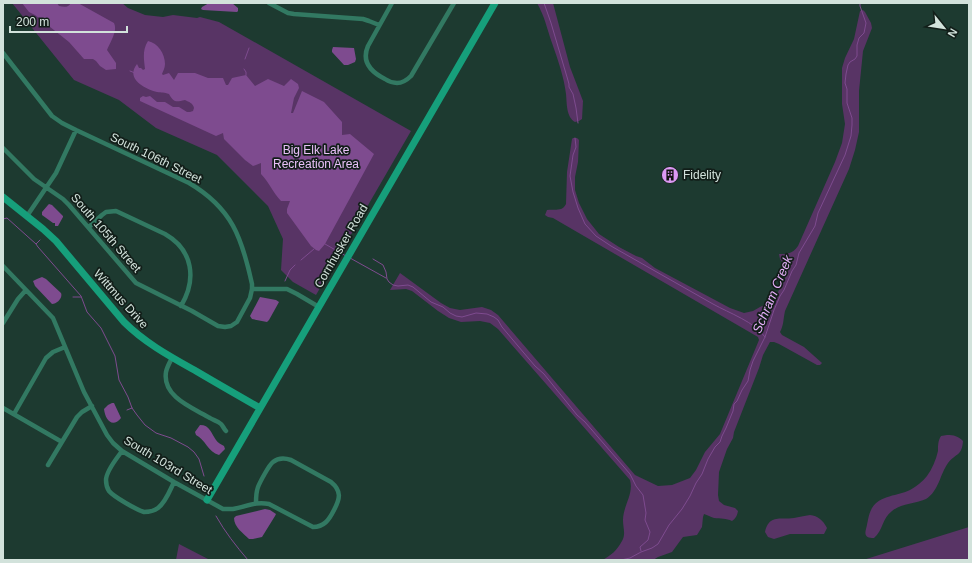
<svg xmlns="http://www.w3.org/2000/svg" width="972" height="563" viewBox="0 0 972 563" font-family="Arial,sans-serif">
<rect width="100%" height="100%" fill="#1d3a30"/>
<path fill="#583465" d="M12,3H122L128,8L145,15L163,17L173,15L197,18L200,17L219,22L411,131L316,295L293,282L281,270L283,239L268,206L217,155L156,128L119,100L74,80Z
M537,3H553L570,67L583,101L582,119L579,121L575,122C566,117 567,103 566,94C564,77 558,60 552,43C547,29 545,17 537,3Z
M863,10L865,12L871,23L872,28L863,51L859,91V132L855,150L849,169L785,311C783,320 784,324 780,332L782,335L804,347L822,363L820,365H817L779,344L774,342H770L763,355L759,368L734,432L733,438L727,449L719,472L718,495L719,501L724,505L735,508L738,511C737,516 736,518 732,521C726,518 721,519 714,518C710,517 708,515 704,514L703,517L702,527L697,535L683,537L680,541L672,552L658,557L653,560H602C611,556 617,550 622,541C626,534 623,528 623,520C623,506 634,494 630,480L498,329L490,323L480,321L461,322L449,318L438,311L412,291L406,289L390,290L400,273L441,303L450,308L460,310L482,307L491,310L498,315L635,475L658,486L672,485L690,478L696,470L705,452L720,434L759,340L758,337L565,225L553,218L548,217L545,215L547,210C555,209 562,212 566,204L567,172L572,139L573,138H577L579,140L578,162L575,177V190L579,203L587,219L599,234L619,247L636,256L642,258L655,268L730,308L744,313L753,311L760,307L769,303L775,298L787,274L786,268L780,259L779,254C788,254 792,254 798,246L835,162L842,143L845,124L842,104V68L845,58L854,39L860,11Z
M947,435C954,435 958,436 963,441C962,456 956,453 948,463C940,474 939,491 926,499C915,504 902,503 892,511C882,518 883,531 874,538C867,538 864,536 866,529C868,522 868,515 872,508C880,495 898,496 910,490C917,486 922,482 927,476C932,469 936,460 938,451C938,445 938,441 941,436Z
M810,515C818,516 823,520 827,528L824,534H790L774,539L768,537L765,532C769,514 780,520 794,518C799,517 804,516 810,515Z
M969,527V560H863Z
M179,544L210,560H176Z"/>
<path fill="#7e4b8f" d="M22,3H57L59,6C64,7 68,8 71,3H78L114,23C118,31 110,42 107,50L116,63V69L106,70L100,66L96,61L93,59H84L69,42L35,15L29,12Z
M209,3H232L238,8V11L237,12L203,10L201,9L202,7Z
M148,41C158,43 165,54 165,64C165,68 163,71 162,74L163,75L169,73L174,80L178,73H195L208,78H223L226,85H228L232,78L246,75L255,86L268,79L284,86L291,79L298,84L299,88L294,98L291,113H293L302,91L324,102L342,122V135L350,134L374,154L325,244L319,251L316,250L311,246L287,213V209L290,201H281C273,193 269,182 261,174V163L253,166L245,160L224,139L223,133L216,136L140,101V98L143,96L146,97L150,96L157,102H165L173,107H179L187,112H190L193,111L194,108C193,103 189,102 185,100C176,102 174,103 169,94C164,92 162,93 157,92C145,89 125,79 137,64L139,68H141L143,70L145,69C144,60 142,50 148,41Z
M333,47L354,48L356,59L355,62L348,65H344L332,52V50Z
M49,204L52,205L63,216V217L58,226H55V223H53L42,215V212L48,205Z
M42,277L46,279L61,293C63,298 57,304 52,304L35,286L33,281L37,279Z
M260,297L276,300L279,302L269,320L267,322L252,319L250,316Z
M112,403H114L121,418C112,429 105,419 104,409L108,405Z
M200,425C210,425 211,433 216,440C218,443 221,444 224,446L225,449L219,455C208,452 205,439 196,435L195,432Z
M265,509L270,510L276,514L275,516L262,537L253,539H249C243,533 234,527 234,518L236,516Z"/>
<g fill="none" stroke-linecap="round" stroke-linejoin="round">
<path stroke="#7e4b8f" stroke-width="1" d="M544,3L551,23L567,77L569,84V87L573,94L576,108L578,123
M245,59L249,48
M244,69L246,72V75
M130,71L135,73
M575,138L576,147L573,155L570,176L573,192L578,208L585,224L596,236L611,246C645,265 679,285 713,304C729,313 755,322 765,337
M3,219L7,218L36,244
M40,240L36,244L38,247L81,296L87,312L101,328L115,356L119,380L128,397L132,408L137,415L145,425L156,433L171,438L188,447L194,452L199,459L204,476
M325,244L346,256
M350,258L386,278
M373,259L383,265L386,272L387,279L389,282L393,285L398,286L408,285L413,287L431,302L443,307L450,313L456,316L462,317L476,313L487,314L494,317L498,320L502,327L518,346L535,366L544,374L577,415L585,422L630,474L636,486L643,495L646,513L645,520L650,532L648,540L640,547L641,551
M301,260L314,249
M285,281L290,270L295,265
M73,297H81
M127,410L132,408
M216,516C225,532 236,546 248,560
M621,560L630,558L641,552L652,548L658,544L669,525L682,509L690,496L696,483L702,474L708,459L715,447L720,442L722,436L726,428L733,411L734,404L737,401L742,390L748,381L750,370L753,361L765,337L774,310L780,296L784,290L792,271L796,265L799,253L815,226L818,213L845,155L851,136L852,125V118L847,103V89L845,83L846,74L848,65L850,62L855,59L857,56V45L859,38L864,33L866,23L860,6V3"/>
<path stroke="#327962" stroke-width="4.5" d="M269,3L288,13L294,14L363,19L369,21L379,25
M392,3L368,46C361,62 371,72 385,79C388,81 392,83 397,83C402,83 407,80 411,76L454,3
M3,53L52,116L62,123L76,130L189,183C232,208 242,238 252,284V289L250,298L237,322L231,326L225,327L218,326L192,311L136,283L69,205L63,199L34,179L3,148
M27,216L56,173L76,130
M89,227L102,215L106,212L116,211L165,234C193,250 197,279 181,306
M3,266L53,318L84,392L107,435L113,443L122,451L174,482L223,509C226,509 230,509 233,509C246,507 255,501 269,504L313,527C324,527 329,520 334,510C340,499 342,491 331,482L291,460C285,458 278,458 273,462C269,465 260,482 258,487C256,492 256,497 256,503
M252,289H287L297,294L319,307
M3,323L18,299L26,290
M172,358C170,362 167,367 166,372C162,397 193,408 210,418C213,420 218,421 221,424C223,426 224,429 226,431
M3,408L62,442
M14,414L46,358L53,352L65,347
M122,451C117,458 106,471 106,480C106,484 107,488 109,491C114,497 137,510 144,512C149,512 154,511 158,508C166,502 170,490 174,482
M48,465L77,417L82,412L92,406"/>
<path stroke="#169f7b" stroke-width="7" d="M3,197L43,229L56,241L124,322C145,343 171,357 196,371C218,384 239,396 260,408
M207,500L495,3"/>
</g>
<defs>
<g id="building-disc" transform="scale(0.9)"><circle r="9.5" fill="#dc99f4" stroke="#121e19"/><path d="M-4-6H4V6H1V3H-1V6H-4ZM-2.5-4.3h1.7v1.8h-1.7ZM.8-4.3h1.7v1.8H.8ZM-2.5-1h1.7V.8h-1.7ZM.8-1h1.7V.8H.8Z" fill="#111"/></g>
</defs>
<g fill-rule="evenodd">
<use href="#building-disc" x="670" y="175"/>
</g>
<g text-anchor="middle" stroke-width="3.5" stroke-linejoin="round" paint-order="stroke">
<g font-size="12" fill="#e9c0f8" stroke="#121e19">
<text x="316" y="154">Big Elk Lake<tspan x="316" dy="14">Recreation Area</tspan></text>
</g>
<g font-size="12" fill="#d2e2db" stroke="#121e19">
<text transform="translate(156 158) rotate(26)" y="4">South 106th Street</text>
<text transform="translate(106 233) rotate(49)" y="4">South 105th Street</text>
<text transform="translate(341 246) rotate(-60)" y="4">Cornhusker Road</text>
<text transform="translate(121 299) rotate(48)" y="4">Wittmus Drive</text>
<text transform="translate(168 465) rotate(31)" y="4">South 103rd Street</text>
</g>
<g font-size="12" fill="#d2e2db" stroke="#121e19" text-anchor="start">
<text x="683" y="179">Fidelity</text>
</g>
<g font-size="13" font-style="italic" fill="#e5aef9" stroke="#121e19">
<text transform="translate(772 294) rotate(-67)" y="5">Schram Creek</text>
</g>
</g>
<rect width="972" height="563" fill="none" stroke="#d2e2db" stroke-width="8"/>
<g transform="translate(944 28) rotate(120)" stroke="#121e19" stroke-width="3" paint-order="stroke">
<path d="M0-3L7 15L0 10L-7 15Z" fill="#d2e2db"/>
<text y="-6" font-size="11" font-weight="bold" text-anchor="middle" fill="#d2e2db">N</text>
</g>
<path d="M10 26v6h117v-6" fill="none" stroke="#d2e2db" stroke-width="2"/>
<text x="16" y="26" font-size="12" fill="#d2e2db" stroke="#121e19" stroke-width="3" paint-order="stroke">200 m</text>
</svg>
